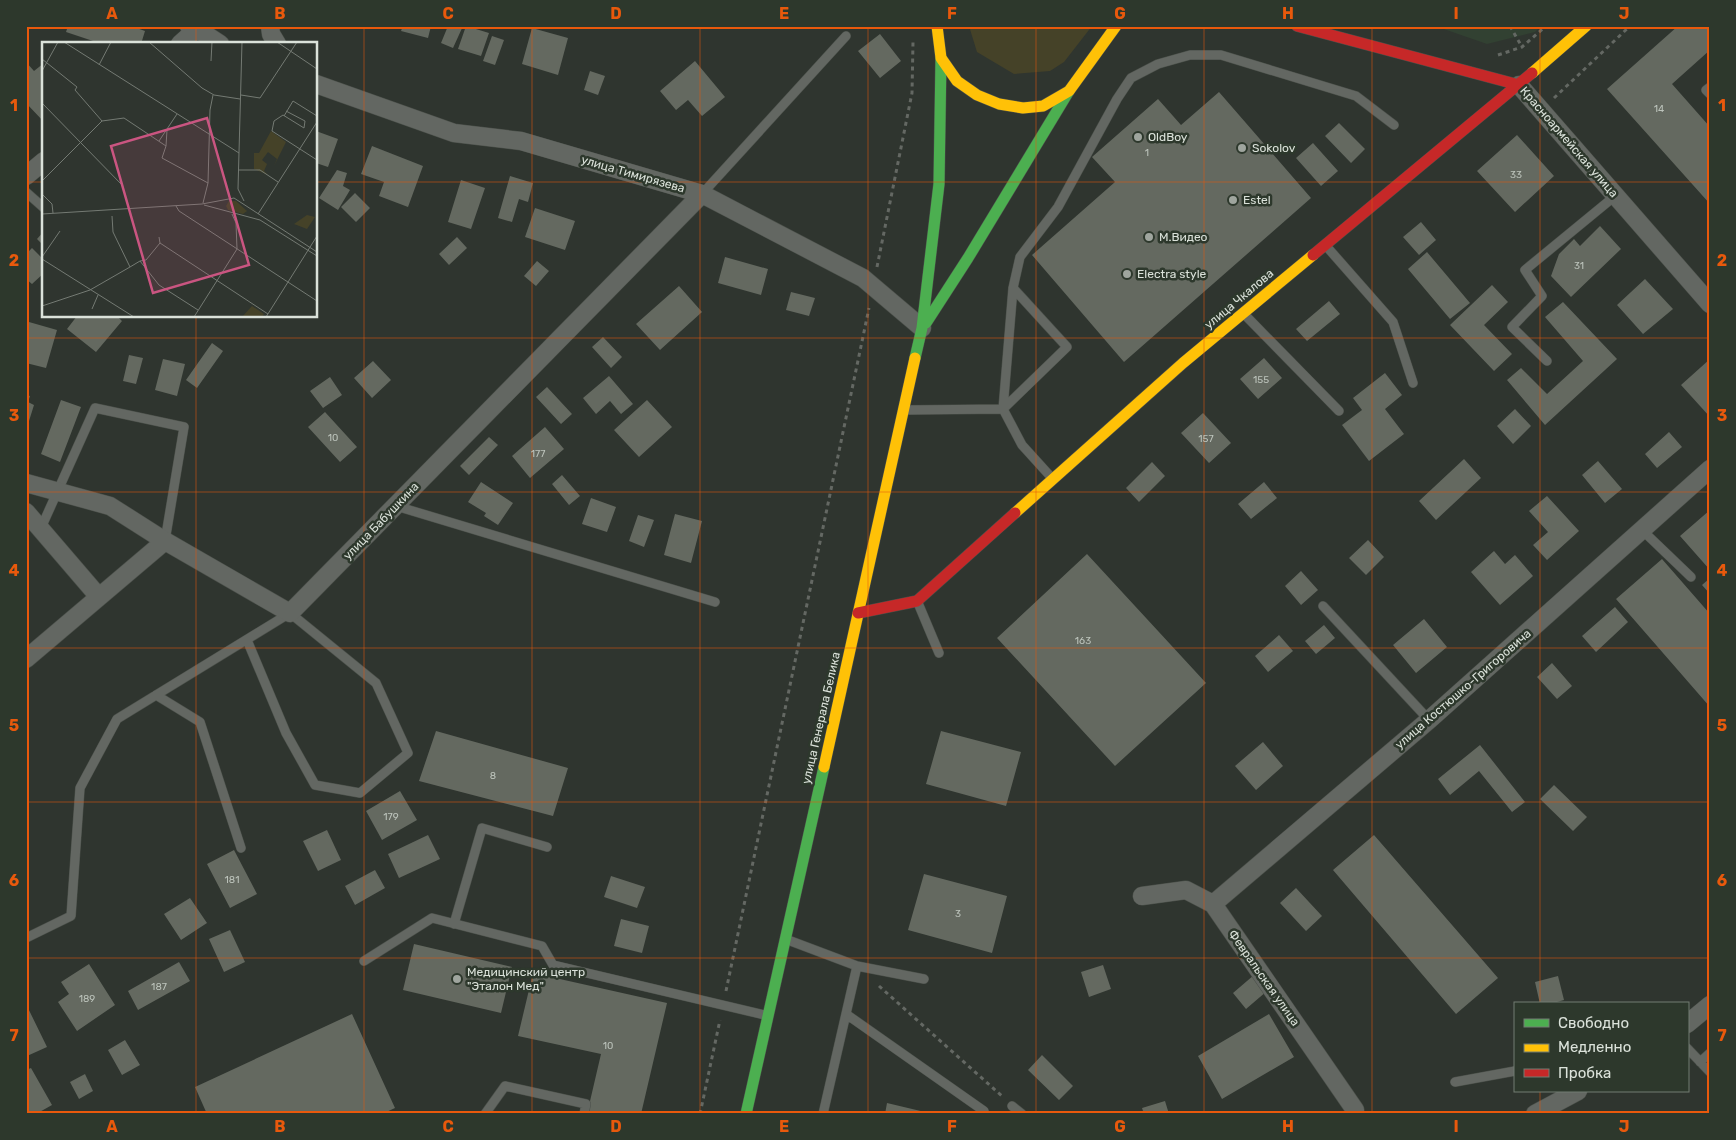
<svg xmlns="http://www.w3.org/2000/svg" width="1736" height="1140" viewBox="0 0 1736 1140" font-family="Rubik,sans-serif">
<rect width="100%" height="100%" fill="#2f352f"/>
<path fill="#324132" d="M1435,26H1541L1535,32L1487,44Z"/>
<path fill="#454228" d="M969,26H1092L1064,62L1050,71L1014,74L977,52Z"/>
<path fill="#646960" d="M68,26H131L145,31L141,44H102L66,32Z
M403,26H431L428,38L401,31Z
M448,26H463L453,48L441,43Z
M466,26L489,33L481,56L458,49Z
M1678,26H1710V50L1672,84L1710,127V204L1607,89Z
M532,28L568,38L558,75L522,64Z
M880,34L901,61L880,78L858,51Z
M492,36L504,40L495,65L483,61Z
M695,61L725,97L702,116L688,100L676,110L660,91Z
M26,62L34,71L44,63V122L26,103Z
M590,71L605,76L598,95L584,90Z
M1219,92L1311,198L1124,362L1032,255L1115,182L1092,157L1158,99L1181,125Z
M1339,123L1365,149L1351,163L1325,136Z
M316,131L338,139L328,167L316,163Z
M1517,135L1554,176L1515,212L1477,171Z
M1313,143L1338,171L1321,186L1296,158Z
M372,146L423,166L408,207L379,196L384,182L361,174Z
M337,170L347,173L343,186L350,190L338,210L319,198Z
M510,176L533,183L528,202L519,199L512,222L498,218Z
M461,180L485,188L471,229L448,222Z
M355,193L370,208L356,222L341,207Z
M535,208L575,221L565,250L525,237Z
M1421,222L1436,240L1419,255L1403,237Z
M1600,226L1621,249L1571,297L1551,276L1559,254L1574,239L1580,246Z
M44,231V246L37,239Z
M457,237L467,248L449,265L439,254Z
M32,248L44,260V273L32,284L26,279V254Z
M1427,252L1470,303L1450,319L1408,269Z
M725,257L768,269L761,295L718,283Z
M537,261L549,271L536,286L524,276Z
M1645,279L1673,309L1643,334L1617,305Z
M1492,285L1508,302L1484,325L1512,354L1494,371L1450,325Z
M679,286L702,312L660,350L636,324Z
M791,292L815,298L809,316L786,310Z
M1329,301L1340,314L1307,341L1296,329Z
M1563,302L1617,359L1545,425L1507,380L1521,368L1547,394L1583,361L1545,317Z
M77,316H117L122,321L96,352L67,329Z
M29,322L57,330L46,368L26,363V331Z
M603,337L622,357L611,368L592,347Z
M212,343L223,351L197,388L186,380Z
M129,355L143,358L136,384L123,381Z
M1264,358L1282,378L1258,399L1240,379Z
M163,359L185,364L177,396L155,390Z
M1710,359V417L1681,385Z
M373,361L391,380L372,398L354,378Z
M1385,373L1402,395L1385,409L1404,434L1369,461L1342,425L1362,410L1353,398Z
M609,376L633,404L621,414L610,401L596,414L583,398Z
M330,377L342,395L323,408L310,391Z
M547,387L572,414L561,424L536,397Z
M26,395L30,396L28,402L34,405L29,421L26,420Z
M61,400L81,407L60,462L41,454Z
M647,400L672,427L639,457L614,430Z
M1515,409L1531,426L1513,444L1497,426Z
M325,412L357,447L340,462L308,427Z
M1203,413L1231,443L1209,463L1181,433Z
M545,427L564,449L530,478L512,456Z
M1669,432L1682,447L1657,468L1645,454Z
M489,437L498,445L469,475L460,466Z
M1464,459L1481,478L1436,520L1419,501Z
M1598,461L1622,489L1605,503L1582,475Z
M1152,462L1165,476L1139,502L1126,488Z
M562,475L580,496L569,505L552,484Z
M481,482L513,503L498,525L484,516L486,513L468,502Z
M1264,482L1277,498L1251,519L1238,504Z
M1547,496L1579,531L1547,560L1533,545L1548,532L1529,511Z
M591,498L616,507L607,532L582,524Z
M1710,510V570L1680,536Z
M675,514L702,521L691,563L664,555Z
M638,515L654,520L644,547L629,541Z
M1368,540L1384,557L1366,575L1349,558Z
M1494,551L1505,564L1515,555L1533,576L1500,605L1471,572Z
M1087,554L1206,683L1115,766L997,638Z
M1662,559L1710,614V707L1616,599Z
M1301,571L1318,590L1301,605L1285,586Z
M1710,578V594L1702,585Z
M1615,607L1628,622L1596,652L1582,636Z
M1424,619L1447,647L1416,673L1393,645Z
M1324,625L1335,638L1316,654L1305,641Z
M1279,635L1293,651L1268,672L1255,656Z
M1552,663L1572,686L1557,699L1537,677Z
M436,731L568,768L553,816L419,781Z
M941,731L1021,752L1006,806L926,784Z
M1263,742L1283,766L1256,790L1235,766Z
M1480,745L1525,802L1512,812L1479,771L1450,795L1438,779Z
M1554,785L1587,817L1573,831L1540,799Z
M400,791L417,820L382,840L366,811Z
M327,830L341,860L318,871L303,841Z
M428,835L440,859L399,878L388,854Z
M1374,835L1498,978L1456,1014L1333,870Z
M234,850L257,894L230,908L207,864Z
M375,870L385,888L355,905L345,886Z
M924,874L1007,896L992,953L908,930Z
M611,876L645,887L637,908L604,897Z
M1296,888L1322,916L1306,931L1280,903Z
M190,898L207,923L181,940L164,914Z
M621,919L649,926L642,953L614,946Z
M230,930L245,962L224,972L209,939Z
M414,944L512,967L501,1013L403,990Z
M179,962L190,981L138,1010L128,991Z
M89,964L115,1005L77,1031L58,1002L69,994L61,982Z
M1103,965L1111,989L1089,997L1081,972Z
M533,973L667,1003L641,1114H587L601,1054L518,1036Z
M1254,975L1267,991L1246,1009L1233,993Z
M1558,976L1564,1000L1550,1004H1540L1535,982Z
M26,1004L47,1047L27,1056L26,1055Z
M352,1014L395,1108L382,1114H207L195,1087Z
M1269,1014L1294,1057L1222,1099L1198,1056Z
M125,1040L140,1065L122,1075L108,1050Z
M1042,1055L1073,1086L1059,1100L1028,1070Z
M31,1068L52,1105L36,1114H26V1070Z
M85,1074L93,1091L79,1099L70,1082Z
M1165,1101L1169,1114H1144L1142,1108Z
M887,1103L929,1113V1114H885Z"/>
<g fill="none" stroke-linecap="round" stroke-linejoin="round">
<g stroke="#4b504a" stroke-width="10">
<path id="lane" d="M1710,87L1706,90L1710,94
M26,192L44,208
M702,194L846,36
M1327,247L1393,322L1413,383
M1245,315L1339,411
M1547,361L1512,327L1542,296L1525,270L1615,196
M906,410L1003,409L1067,347L1013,288
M1051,477L1022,445L1003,409L1013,288L1020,257L1058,207L1117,99L1131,78L1158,64L1190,55H1221L1356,96L1394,125
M396,506L715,602
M41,528L95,408L184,427L165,541
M1642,530L1691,577
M918,603L939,653
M1323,606L1429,720
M156,695L200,722L241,848
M454,924L482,828L547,847
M26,938L71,916L80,788L117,719L290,613L376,683L408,753L360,793L315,785L286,733L247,640
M788,940L857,966L924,979
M364,961L432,918L542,946L553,965L765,1015
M846,1014L984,1111
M1687,1048L1710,1072
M1700,1062L1710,1053
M1455,1082L1515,1071
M1012,1106L1022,1114
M485,1114L505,1086L586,1104L584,1114
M823,1114L857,966"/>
</g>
<g stroke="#4b504a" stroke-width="19">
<path id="street" d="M189,26L197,29L220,44
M270,26L271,34L277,44
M180,44L200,26
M316,84L454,133L521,141L702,194L863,278L922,328
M1519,85L1710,304
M26,176L44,161
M26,483L110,506L165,541
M26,512L99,597
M26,659L165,541L290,613L702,194
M1142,896L1186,890L1213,904L1355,1110L1354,1114
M1213,904L1429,720L1710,469
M1687,1024L1710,1005
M1535,1114L1578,1091"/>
</g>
<g stroke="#4b504a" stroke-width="12">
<path id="fast" d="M926,323L968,258L1069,91
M915,358L922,328L939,184L941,58
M746,1114L824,767"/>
</g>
<g stroke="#4b504a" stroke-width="12">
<path id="slow" d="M937,26L941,58L957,81L977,95L999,104L1023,108L1043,106L1069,91L1116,26
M1532,73L1586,26
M1015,513L1183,363L1313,255
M824,767L915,358"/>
</g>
<g stroke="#4b504a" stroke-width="12">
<path id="jam" d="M1297,26L1519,85
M1313,255L1532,73
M858,613L917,601L1015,513"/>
</g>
<path stroke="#646863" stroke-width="3" stroke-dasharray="4 4" stroke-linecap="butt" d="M1510,26L1522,47
M1498,55L1522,47L1546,26
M1554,98L1630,26
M877,267L912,93L913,42
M879,986L1003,1097
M726,991L869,308
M700,1114L720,1020"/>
<use href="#lane" stroke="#636762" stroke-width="9"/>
<use href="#street" stroke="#636762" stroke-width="18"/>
<use href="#fast" stroke="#4caf50" stroke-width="11"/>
<use href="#slow" stroke="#ffc107" stroke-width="11"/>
<use href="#jam" stroke="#c62828" stroke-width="11"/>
</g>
<path fill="none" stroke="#e8590c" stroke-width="1" stroke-opacity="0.55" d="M196,26V44M364,26V1114M532,26V1114M700,26V1114M868,26V1114M1036,26V1114M1204,26V1114M1372,26V1114M1540,26V1004M26,182H44M316,182H1710M196,316V1114M26,338H1710M26,492H1710M26,648H1710M26,802H1710M26,958H1710M1540,1091V1114"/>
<g fill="#9fa59e" stroke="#2d382c" stroke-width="2">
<circle cx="1138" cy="137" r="5"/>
<circle cx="1242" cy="148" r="5"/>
<circle cx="1233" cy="200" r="5"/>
<circle cx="1149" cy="237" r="5"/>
<circle cx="1127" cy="274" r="5"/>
<circle cx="457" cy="979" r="5"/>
</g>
<g text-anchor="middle" stroke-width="5" stroke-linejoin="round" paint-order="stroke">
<g font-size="10" fill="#bdc4bc">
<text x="1659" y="112">14</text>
<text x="1147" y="156">1</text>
<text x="1516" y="178">33</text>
<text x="1579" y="269">31</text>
<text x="1261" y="383">155</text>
<text x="333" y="441">10</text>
<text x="1206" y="442">157</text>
<text x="538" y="457">177</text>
<text x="1083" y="644">163</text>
<text x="493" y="779">8</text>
<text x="391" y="820">179</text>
<text x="232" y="883">181</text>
<text x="958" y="917">3</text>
<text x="159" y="990">187</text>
<text x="87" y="1002">189</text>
<text x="608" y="1049">10</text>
</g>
<g font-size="12" fill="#dbe2da" stroke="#2d382c" text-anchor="start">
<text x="1148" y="141">OldBoy</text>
<text x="1252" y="152">Sokolov</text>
<text x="1243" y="204">Estel</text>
<text x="1159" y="241">М.Видео</text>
<text x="1137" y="278">Electra style</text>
<text x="467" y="976">Медицинский центр<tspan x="467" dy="14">"Эталон Мед"</tspan></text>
</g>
<g font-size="12" fill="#dbe2da" stroke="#2d382c">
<text transform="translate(1569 142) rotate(49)" y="4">Красноармейская улица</text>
<text transform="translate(633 174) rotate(16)" y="4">улица Тимирязева</text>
<text transform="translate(1239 299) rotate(-40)" y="4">улица Чкалова</text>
<text transform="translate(381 521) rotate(-46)" y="4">улица Бабушкина</text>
<text transform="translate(1463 689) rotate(-41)" y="4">улица Костюшко-Григоровича</text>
<text transform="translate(821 718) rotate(-77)" y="4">улица Генерала Белика</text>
<text transform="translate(1264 978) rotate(55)" y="4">Февральская улица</text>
</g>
</g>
<g transform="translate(42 42)">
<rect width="275" height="275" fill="#2f352f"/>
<path d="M229,89L244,100L232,124L235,117L226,110L220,118L225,122L222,129L226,133L212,127V111H217ZM187,159H194L205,169L201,172L186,168L184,164ZM265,173L273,175L265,187L252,182ZM210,264L222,272L220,275H200Z" fill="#454228"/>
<path fill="none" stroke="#747a73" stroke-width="1" d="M22,0L197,111M107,0L160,46L172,53L198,57M200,0L196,147L202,159M235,0L275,27M0,17L35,45L33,48L60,79L82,76L124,104L120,116L166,141M169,19L170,0M57,23L69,0M0,29L16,0M199,53L218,56L255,0M0,61L81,144M244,69L263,79L262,86L241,73L232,79L230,89L275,118M242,74L251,59L275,74M117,99L135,72M124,104L125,88M197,128H218L236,140M0,139L60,79M0,152L10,162L11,171M161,161L166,141L168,68L171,53M162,163L218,178L275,214M134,164L137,169L275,259M0,172L160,162L192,156L275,210M190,172L194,181L195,207M216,172L275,80M70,174L71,190L88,225L98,219L117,243L156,268M118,201L226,272M0,215L18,189M0,217L92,275M98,219L104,218L118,201L117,195M0,264L48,248L88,225M50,267L56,253M152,275L195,207M224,275L275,194"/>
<path fill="#ca5581" fill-opacity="0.15" stroke="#ca5581" stroke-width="2.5" d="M165,76L207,223L111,251L69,104Z"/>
<rect width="275" height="275" fill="none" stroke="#dbe2da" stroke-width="2.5"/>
</g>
<rect width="1736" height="1140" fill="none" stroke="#2d382c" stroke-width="55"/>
<rect x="1514" y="1002" width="175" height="90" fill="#2d382c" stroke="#737c72"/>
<rect x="1524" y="1019" width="25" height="8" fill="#4caf50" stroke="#737c72"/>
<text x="1558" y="1028" font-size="15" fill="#dbe2da">Свободно</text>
<rect x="1524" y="1044" width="25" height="8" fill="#ffc107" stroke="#737c72"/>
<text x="1558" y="1052" font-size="15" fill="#dbe2da">Медленно</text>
<rect x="1524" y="1069" width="25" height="8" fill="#c62828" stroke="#737c72"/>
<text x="1558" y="1078" font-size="15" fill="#dbe2da">Пробка</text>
<rect x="28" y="28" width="1680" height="1084" fill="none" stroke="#e8590c" stroke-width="2"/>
<g font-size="16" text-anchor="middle" font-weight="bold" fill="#e8590c">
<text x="112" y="19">A</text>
<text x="280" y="19">B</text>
<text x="448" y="19">C</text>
<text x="616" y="19">D</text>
<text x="784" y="19">E</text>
<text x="952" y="19">F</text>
<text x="1120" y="19">G</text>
<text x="1288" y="19">H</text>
<text x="1456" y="19">I</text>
<text x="1624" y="19">J</text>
<text x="14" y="111">1</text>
<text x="1722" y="111">1</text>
<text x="14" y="266">2</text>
<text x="1722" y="266">2</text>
<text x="14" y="421">3</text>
<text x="1722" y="421">3</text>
<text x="14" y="576">4</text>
<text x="1722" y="576">4</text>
<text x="14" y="731">5</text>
<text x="1722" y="731">5</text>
<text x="14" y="886">6</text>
<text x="1722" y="886">6</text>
<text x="14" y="1041">7</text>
<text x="1722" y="1041">7</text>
<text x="112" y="1132">A</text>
<text x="280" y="1132">B</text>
<text x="448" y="1132">C</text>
<text x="616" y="1132">D</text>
<text x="784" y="1132">E</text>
<text x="952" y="1132">F</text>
<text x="1120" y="1132">G</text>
<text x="1288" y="1132">H</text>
<text x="1456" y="1132">I</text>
<text x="1624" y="1132">J</text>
</g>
</svg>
